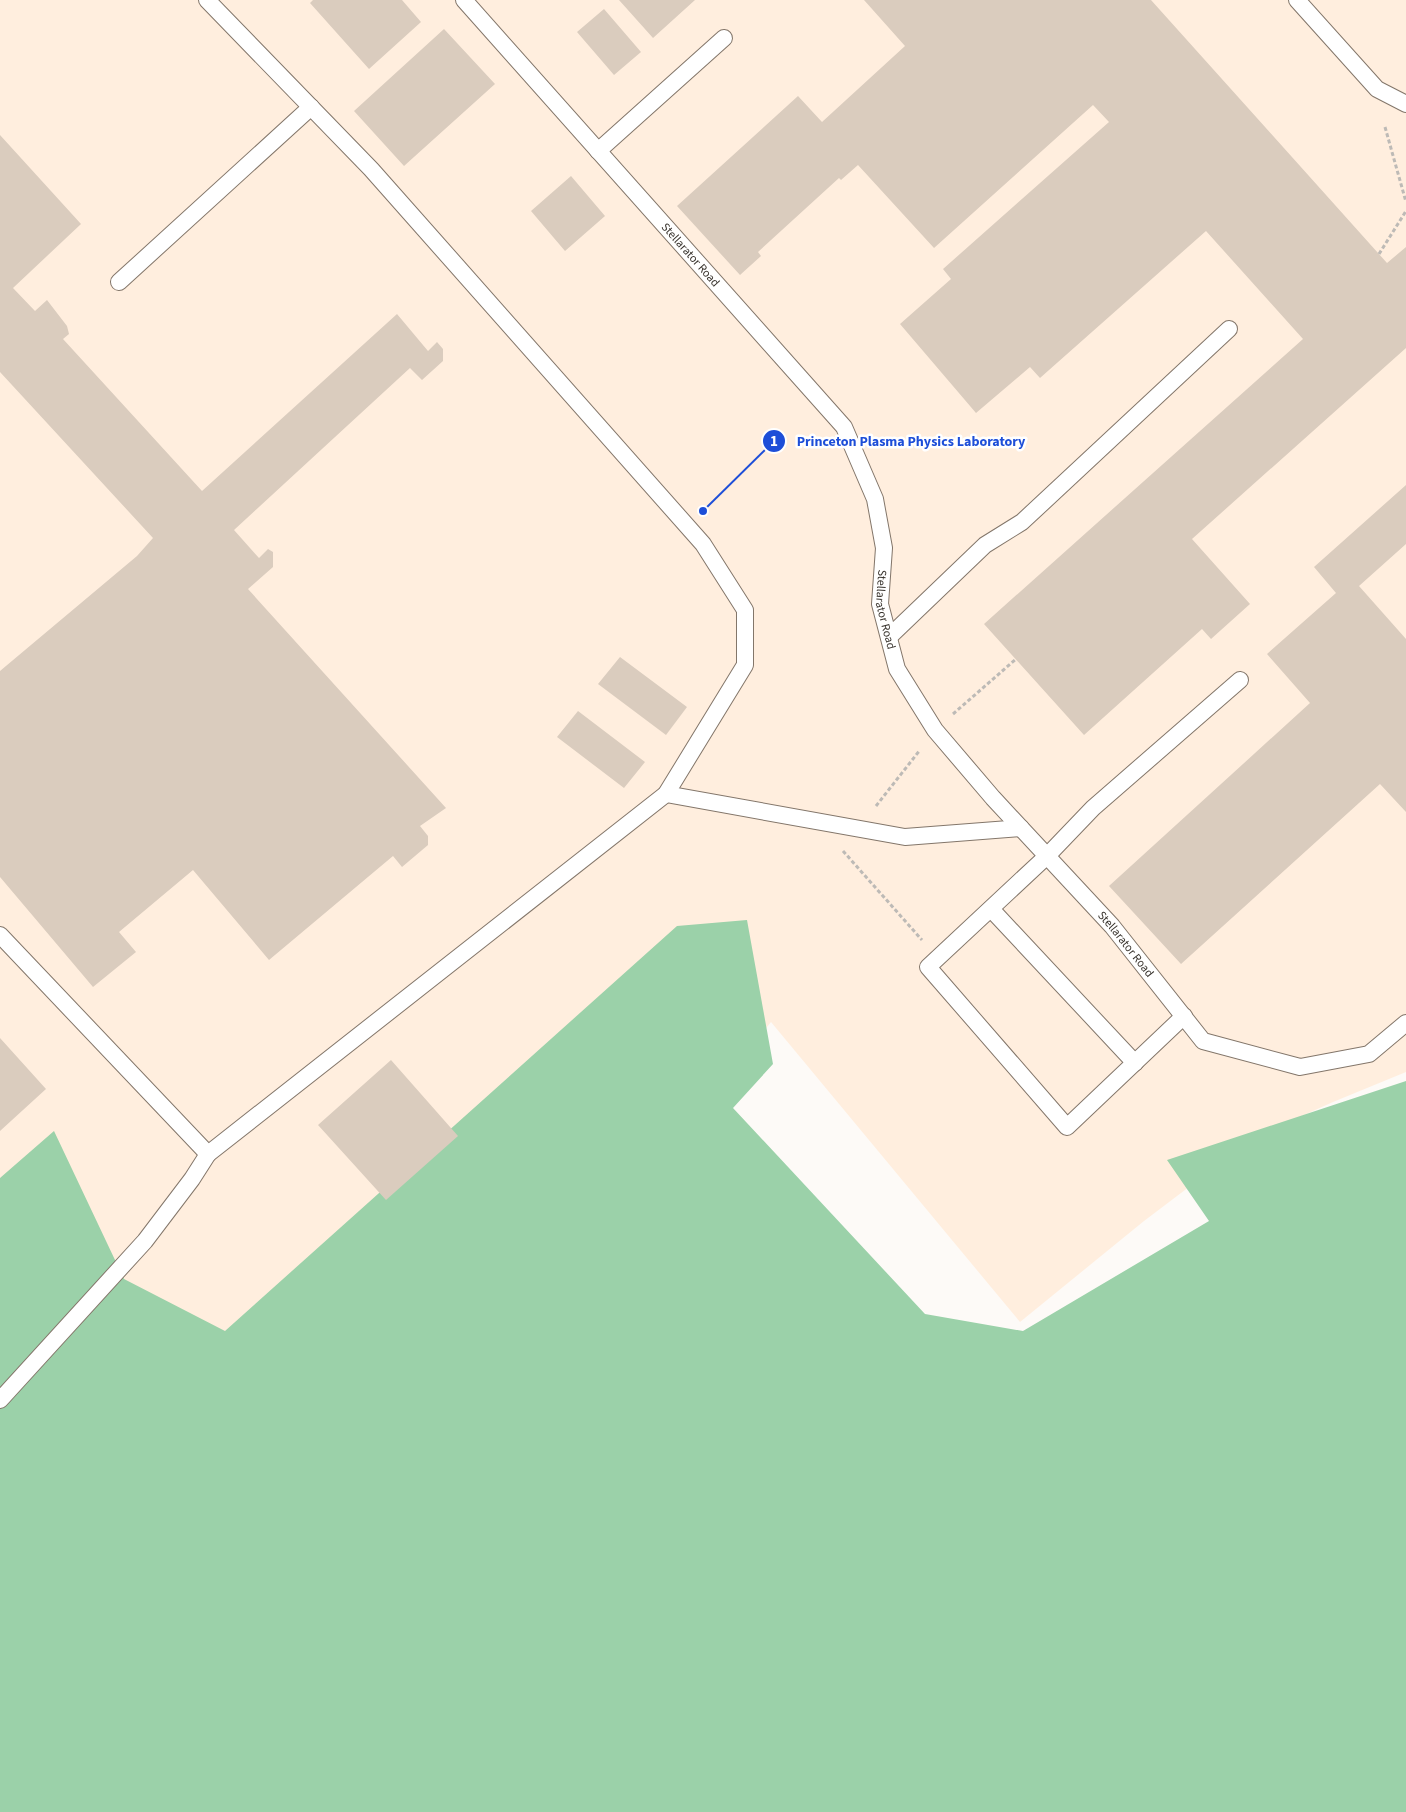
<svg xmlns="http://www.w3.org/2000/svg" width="1406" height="1812" viewBox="0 0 1406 1812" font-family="'Source Sans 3',sans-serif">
<rect width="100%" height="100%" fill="#fdfaf7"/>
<path fill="#ffeede" d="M0,0H1406V1072L1333,1102L1255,1137L1144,1221L1020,1322L771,1022L736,1066L282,1347L0,1291Z"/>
<path fill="#9bd1a9" d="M747,920L773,1064L733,1108L925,1314L1023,1331L1209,1221L1167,1160L1406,1081V1812H0V1178L54,1131L124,1279L225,1331L677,926Z"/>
<path fill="#daccbe" d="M313,0H402L421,22L369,69L310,3Z
M619,0H695L653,38Z
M864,0H1151L1387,263L1406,247V348L1192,539L1250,604L1211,639L1202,629L1084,735L984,624L1303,339L1206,231L1040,378L1030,367L976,413L900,324L951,279L943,269L1109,122L1093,105L934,248L858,165L841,180L839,178L758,252L761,256L740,275L677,206L798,96L822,122L905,46Z
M604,9L641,52L614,75L577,32Z
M444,29L495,84L404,166L354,111Z
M0,135L81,224L13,288L35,311L47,300L67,326L69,334L63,339L202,491L397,314L428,351L437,342L443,349V361L422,380L410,368L234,530L259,558L268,549L273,552V567L248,589L446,808L420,826L428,836V845L402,867L393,856L269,960L193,870L119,932L136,952L93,987L0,877V671L137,556L153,538L0,372Z
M571,176L605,216L565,251L531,211Z
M1406,485V544L1359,586L1406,639V812L1380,784L1181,964L1109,886L1310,703L1267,654L1336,593L1314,567Z
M620,657L687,707L666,735L598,684Z
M578,711L645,762L624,788L557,737Z
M0,1038L46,1089L0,1131Z
M391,1060L458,1136L386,1200L318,1125Z"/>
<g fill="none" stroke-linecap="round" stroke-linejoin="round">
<g stroke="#83766a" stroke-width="18">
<g id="service">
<path id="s1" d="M464,0L844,427L875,499L884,548L880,604L897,669L935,730L993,798L1112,926L1203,1041L1300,1067L1369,1054L1406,1023"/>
<path d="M1297,0L1377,89L1406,104"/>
<path d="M598,151L724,38"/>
<path d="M119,282L311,107"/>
<path d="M889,637L985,545L1022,522L1229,329"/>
<path d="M666,794L905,837L1021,828"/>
<path d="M991,909L1135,1063"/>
<path d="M0,935L208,1154L666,794L745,665V610L703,544L371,169L207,0"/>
<path d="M1184,1016L1067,1127L928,967L1047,856L1093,808L1240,680"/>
<path d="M0,1400L145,1241L192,1179L208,1154"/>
</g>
</g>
<path stroke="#bdbab6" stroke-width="3" stroke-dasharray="4 2.5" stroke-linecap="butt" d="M1385,127L1406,202
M1379,254L1406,211
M953,714L1016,659
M876,806L920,750
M843,851L922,940"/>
<use href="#service" stroke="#fff" stroke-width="16"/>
</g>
<g text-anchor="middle" stroke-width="5" stroke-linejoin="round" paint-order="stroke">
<g font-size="12" fill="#38332d" stroke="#fff">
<text dy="4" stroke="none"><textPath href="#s1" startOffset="341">Stellarator Road</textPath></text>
<text dy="4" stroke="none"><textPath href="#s1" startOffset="762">Stellarator Road</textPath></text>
<text dy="4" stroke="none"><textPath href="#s1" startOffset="1182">Stellarator Road</textPath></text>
</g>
</g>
<path fill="none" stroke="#1d4ed8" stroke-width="2" d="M703 511L774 441"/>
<g fill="#1d4ed8" stroke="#fff" stroke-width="2">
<circle cx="703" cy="511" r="5"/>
<circle cx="774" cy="441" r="12"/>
</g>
<g font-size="15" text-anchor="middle" font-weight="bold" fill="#fff">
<text x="774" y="446">1</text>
</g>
<g font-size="14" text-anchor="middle" font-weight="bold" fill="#1d4ed8" stroke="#fff" stroke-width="5" stroke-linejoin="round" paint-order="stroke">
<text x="911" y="446">Princeton Plasma Physics Laboratory</text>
</g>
</svg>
